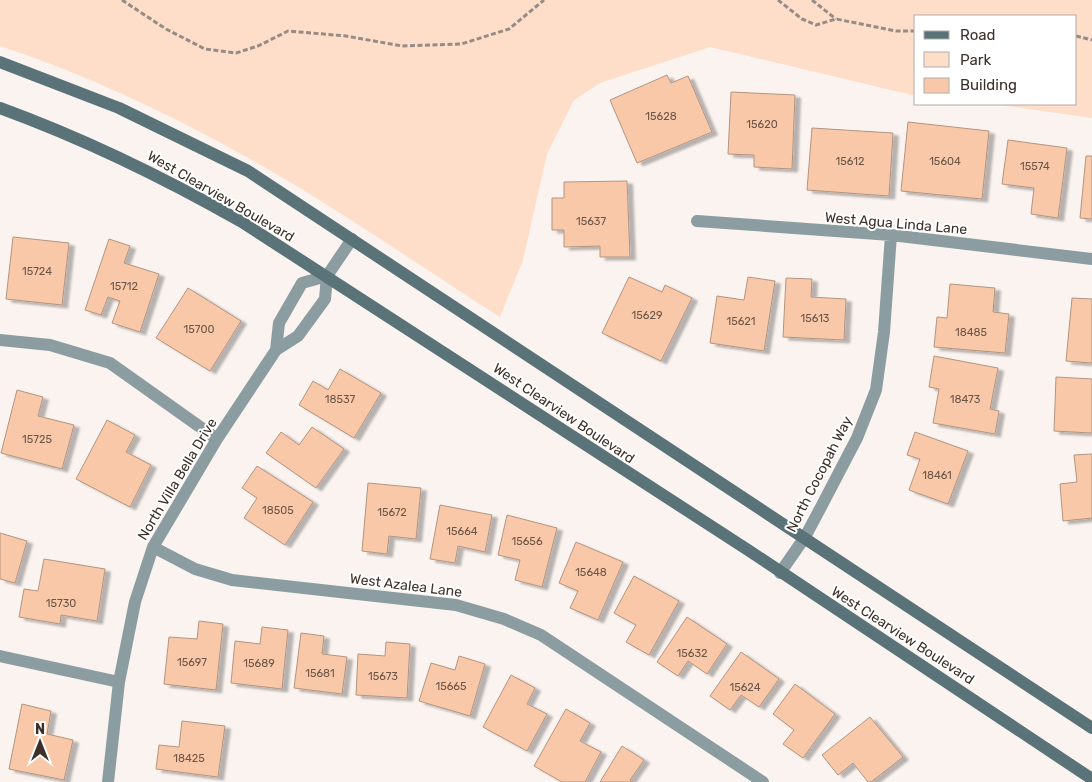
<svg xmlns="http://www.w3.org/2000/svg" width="1092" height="782" viewBox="0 0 1092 782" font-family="Rubik,sans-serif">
<defs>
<filter id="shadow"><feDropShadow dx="5.5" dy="3" stdDeviation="1" flood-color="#0004"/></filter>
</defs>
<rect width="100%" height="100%" fill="#faf3ef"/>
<path fill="#feddc9" d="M0,0H1092V118L993,104H1076V16H916V96L710,47L600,83L574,100L547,154L523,260L500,317C437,277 376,235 313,196C217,137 107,81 0,46Z"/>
<path fill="#f9c8a8" stroke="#b49480" filter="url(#shadow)" d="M667,75L671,83L688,76L712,132L637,163L610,100Z
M731,92L795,95L792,169L754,167V155L728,154Z
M908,122L989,131L982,199L901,191Z
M812,128L893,133L889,196L807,190Z
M1008,140L1067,148L1058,218L1031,214L1034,188L1002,184Z
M1086,156H1092V219L1080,218Z
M627,181L630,257H600V246L564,247V230H552V198H564V182Z
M13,237L69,243L62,305L6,299Z
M109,239L130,246L124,263L159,274L140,332L112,323L120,301L108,297L101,315L85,310Z
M629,277L662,292L665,285L692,298L661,361L602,333Z
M748,277L775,281L764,351L710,343L717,296L744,300Z
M786,278L812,279L811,297L846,299L844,340L783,337Z
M950,284L995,288L993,312L1009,314L1005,353L934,347L937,317L947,318Z
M188,288L241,321L210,371L156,338Z
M1072,298L1092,299V363L1066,361Z
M934,356L998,368L990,409L999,411L995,434L933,423L939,389L929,387Z
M340,369L381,393L354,438L299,405L313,381L328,390Z
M1056,377L1092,379V433L1054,431Z
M17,390L43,397L38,416L74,425L62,469L1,453Z
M107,420L135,435L126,452L151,465L130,507L76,479Z
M312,427L344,449L316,488L266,453L281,432L299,445Z
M915,432L968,451L948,504L909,490L920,459L907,455Z
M1092,454V518L1063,521L1060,484L1077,482L1074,455Z
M257,466L313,502L285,545L244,518L257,498L242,488Z
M368,483L421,488L416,539L389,536L387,554L362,551Z
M440,505L492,515L485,552L458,546L455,563L430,559Z
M507,515L557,528L542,587L515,580L520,560L498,555Z
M0,533L27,541L15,583L0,579Z
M576,542L623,562L598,620L570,608L578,591L559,583Z
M44,559L105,569L97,621L61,615L60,624L19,617L24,589L38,591Z
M634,576L679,601L649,655L626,642L636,625L614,613Z
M687,617L727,644L707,674L688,661L678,676L657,662Z
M199,621L223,624L216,690L164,684L169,637L197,639Z
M262,627L288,630L282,689L231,683L235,641L260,644Z
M301,633L324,636L322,654L347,657L342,694L294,688Z
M386,642L410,644L407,698L356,695L358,654L385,656Z
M741,652L779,679L759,707L741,695L730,710L710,696Z
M459,656L485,664L470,716L419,701L431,663L455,670Z
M511,675L535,688L527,704L547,714L527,751L483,727Z
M795,684L835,714L803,758L783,744L794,730L773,714Z
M22,704L51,711L47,734L73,740L64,780L9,769Z
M566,709L590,723L580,741L601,752L585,782H562L534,766Z
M870,717L903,757L871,782H868L853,763L838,775L822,755Z
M182,721L225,726L218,777L156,769L159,745L179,747Z
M622,746L644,760L630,780L633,782H600Z"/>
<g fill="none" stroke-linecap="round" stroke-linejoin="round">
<path stroke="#968c85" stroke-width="3" stroke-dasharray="5 2.5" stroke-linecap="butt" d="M122,0L166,29L205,49L236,53L258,46L288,31L346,36L402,46L461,44L509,29L544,0
M778,0L802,19L816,25L836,19L896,31H916
M812,0L836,19
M1076,36L1092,40"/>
<path stroke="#8b9da1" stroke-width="12" d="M697,221L891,235L1092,259
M0,340L50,345L110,363L217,439
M276,350L279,323L302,283L327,276
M153,547L195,569L232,580L456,605L504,619L541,635L763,782
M780,573L805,537L821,507L857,438L876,390L884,332L891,235
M0,656L119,682
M108,782L119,682L135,602L153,547L217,439L276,350L298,336L325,299L327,276L352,239"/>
<path stroke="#597379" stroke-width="12" d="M0,62L119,108L248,171L1092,728
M0,108C85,139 163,177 242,222L748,550L1092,779"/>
</g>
<g text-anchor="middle" stroke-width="4" stroke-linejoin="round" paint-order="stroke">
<g font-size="11" fill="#6c5648">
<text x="661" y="120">15628</text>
<text x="762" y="128">15620</text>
<text x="850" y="165">15612</text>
<text x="945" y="165">15604</text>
<text x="1035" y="170">15574</text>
<text x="591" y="225">15637</text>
<text x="37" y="275">15724</text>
<text x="124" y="290">15712</text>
<text x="647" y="319">15629</text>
<text x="815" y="322">15613</text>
<text x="741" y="325">15621</text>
<text x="199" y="333">15700</text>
<text x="971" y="336">18485</text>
<text x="340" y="403">18537</text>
<text x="965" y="403">18473</text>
<text x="37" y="443">15725</text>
<text x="937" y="479">18461</text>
<text x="278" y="514">18505</text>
<text x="392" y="516">15672</text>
<text x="462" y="535">15664</text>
<text x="527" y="545">15656</text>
<text x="591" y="576">15648</text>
<text x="61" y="607">15730</text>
<text x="692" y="657">15632</text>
<text x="192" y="666">15697</text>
<text x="259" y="667">15689</text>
<text x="320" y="677">15681</text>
<text x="383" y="680">15673</text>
<text x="451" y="690">15665</text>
<text x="745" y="691">15624</text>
<text x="189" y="762">18425</text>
</g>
<g font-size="14" fill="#3d3028" stroke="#fff">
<text transform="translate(221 196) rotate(30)" y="5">West Clearview Boulevard</text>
<text transform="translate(896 223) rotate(5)" y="5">West Agua Linda Lane</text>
<text transform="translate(564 413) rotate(34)" y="5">West Clearview Boulevard</text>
<text transform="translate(819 474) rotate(-63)" y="5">North Cocopah Way</text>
<text transform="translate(177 479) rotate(-59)" y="5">North Villa Bella Drive</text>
<text transform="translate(406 585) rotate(7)" y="5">West Azalea Lane</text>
<text transform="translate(903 635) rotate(33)" y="5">West Clearview Boulevard</text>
</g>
</g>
<rect x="914" y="15" width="162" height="90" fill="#ffffff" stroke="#b1aca9"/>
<rect x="924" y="31" width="25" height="8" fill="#597379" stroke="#b1aca9"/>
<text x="960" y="40" font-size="15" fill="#3d3028">Road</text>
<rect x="924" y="52" width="25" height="15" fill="#feddc9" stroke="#b1aca9"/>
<text x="960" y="65" font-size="15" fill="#3d3028">Park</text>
<rect x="924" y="78" width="25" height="15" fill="#f9c8a8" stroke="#b1aca9"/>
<text x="960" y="90" font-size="15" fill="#3d3028">Building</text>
<g transform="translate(40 742)" stroke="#ffffff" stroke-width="4" paint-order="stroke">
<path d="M0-4L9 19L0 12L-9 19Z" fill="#3d3028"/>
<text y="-8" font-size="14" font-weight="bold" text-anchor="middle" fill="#3d3028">N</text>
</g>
</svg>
